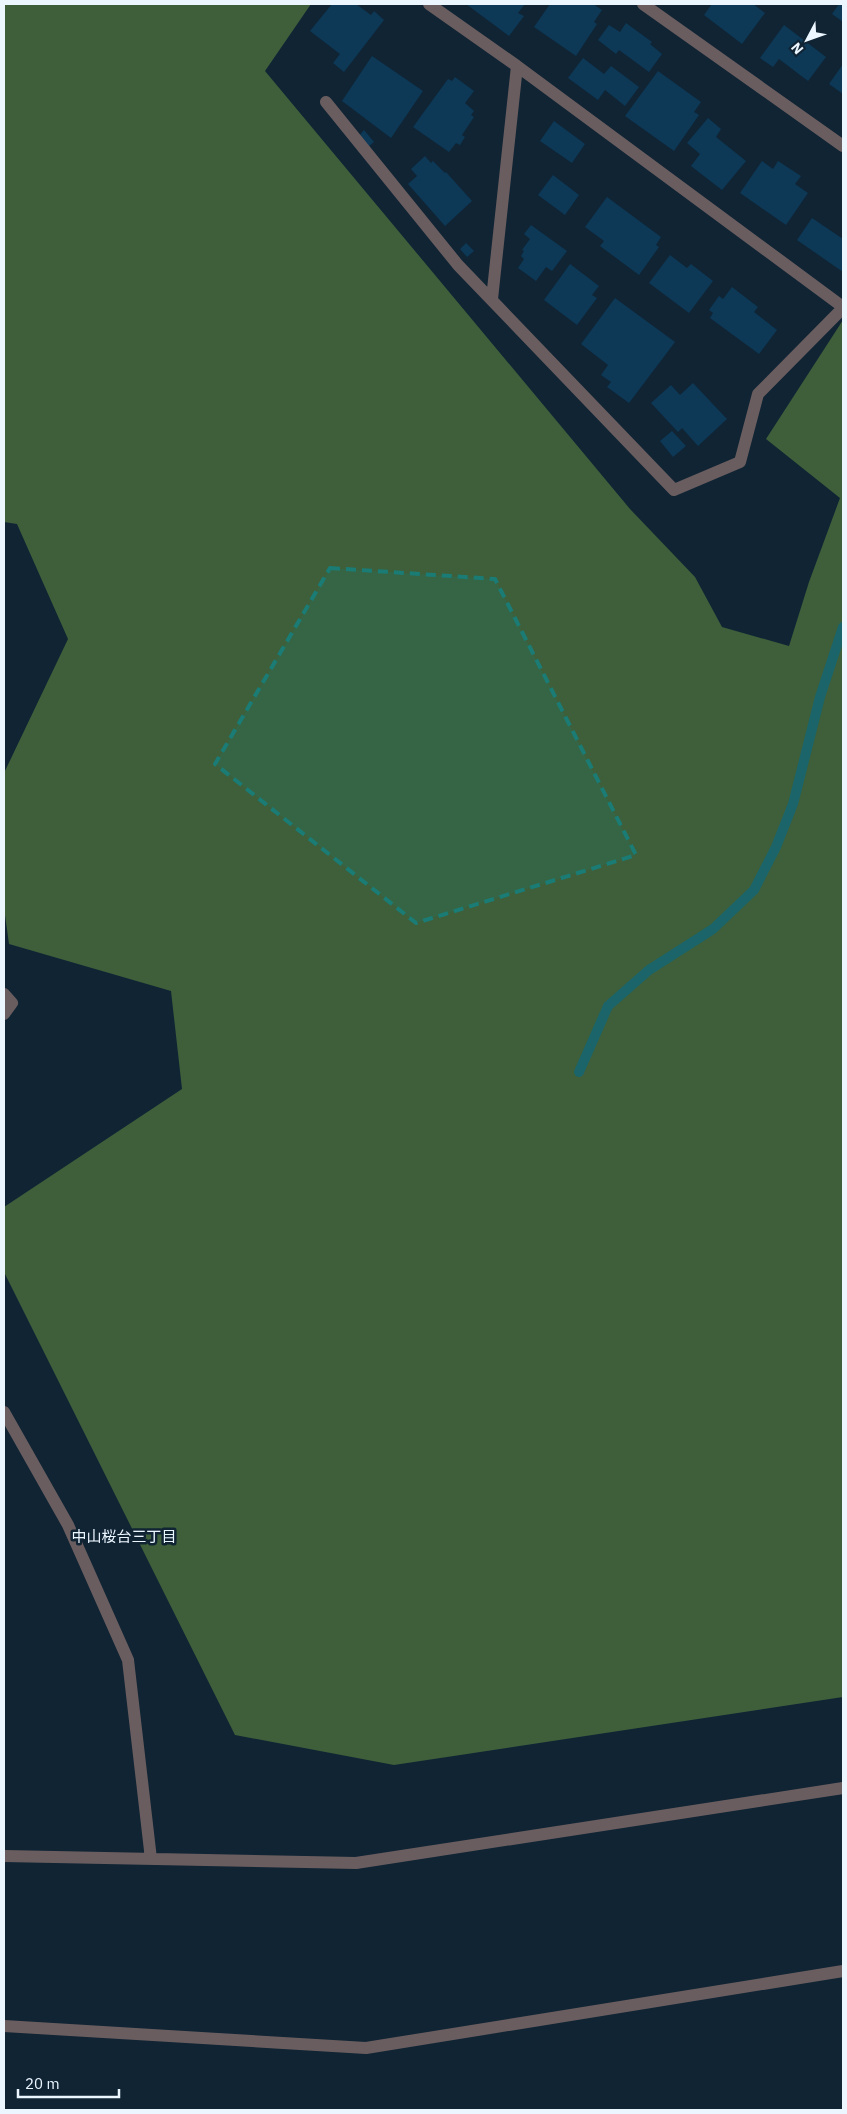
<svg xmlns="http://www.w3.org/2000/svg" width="847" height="2114" viewBox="0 0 847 2114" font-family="'IBM Plex Sans','Noto Sans JP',sans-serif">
<rect width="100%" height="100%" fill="#102434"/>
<path fill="#3e5f3a" d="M4,4H311L265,71L630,509L695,577L722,627L789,646L809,582L840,498L766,439L843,320V1697L394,1765L235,1735L4,1272V1207L182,1089L171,991L9,944L4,908V773L68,639L17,524L4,522Z"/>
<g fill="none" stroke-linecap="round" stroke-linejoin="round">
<path stroke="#1b656a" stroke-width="10" d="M579,1072L608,1006L649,970L713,929L754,890L776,847L793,804L820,697L843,627"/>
</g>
<path fill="#0d3856" d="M332,4H356L371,15L374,11L384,20L344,72L333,63L340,54L310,31Z
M466,4H525L518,13L524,16L509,36Z
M550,4H593L602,10L594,22L597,24L576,56L534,27Z
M712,4H753L765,13L742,44L704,15Z
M839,4H843V22L832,14Z
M626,23L652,42L650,44L662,54L649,72L619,50L616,54L598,40L609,25L620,32Z
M784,25L826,57L808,81L779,59L773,67L760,58Z
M372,56L423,91L391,138L342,101Z
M583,58L604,74L611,66L639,87L625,106L605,90L598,100L568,78Z
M843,64V94L829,84Z
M658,71L701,102L694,112L699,115L674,151L625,116Z
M455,77L474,91L465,103L474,111L471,115L474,117L462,135L465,137L460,145L456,143L449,152L413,127L448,79L452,81Z
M708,118L721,129L716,137L746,161L722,190L691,166L700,154L687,143Z
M554,121L585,144L572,163L540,141Z
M364,130L374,142L368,147L358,137Z
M425,156L431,163L433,161L445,173L446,172L472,201L445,226L408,184L417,176L411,169Z
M762,161L773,169L778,161L801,176L795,184L808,193L786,225L740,193Z
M553,175L579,195L565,215L538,195Z
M607,197L661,237L656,245L659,247L639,275L600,246L604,241L585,227Z
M812,218L843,239V272L797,240Z
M531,225L567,251L552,271L546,267L536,281L518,268L524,259L521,256L524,251L522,250L530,239L524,234Z
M466,243L474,251L467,257L460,249Z
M670,255L687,268L691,264L713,281L689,313L649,283Z
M570,264L599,286L592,295L597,298L577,325L544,300Z
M732,287L758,307L754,312L777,330L759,354L710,318L713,313L709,310L719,296L723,299Z
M615,298L675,342L629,403L607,387L611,382L601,375L608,365L581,344Z
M693,383L727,419L698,446L682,428L678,432L651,403L671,385L680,395Z
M672,431L686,446L673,457L660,441Z"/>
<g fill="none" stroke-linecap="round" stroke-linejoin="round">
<path stroke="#6a5d5f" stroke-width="12" d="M429,4L517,66L843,307
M643,4L843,146
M326,102L458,265L674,490L740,462L758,394L843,308
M492,299L517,66
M4,994L12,1003L4,1014
M4,1412L68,1525L128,1660L151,1859
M4,1856L356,1863L843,1788
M4,2026L366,2048L843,1971"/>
</g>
<path fill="#1a7c75" fill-opacity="0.2" stroke="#1a7c75" stroke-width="4" stroke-dasharray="10 6" stroke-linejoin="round" d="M330,568L495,579L636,855L416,923L215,764Z"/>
<g text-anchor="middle" stroke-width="5" stroke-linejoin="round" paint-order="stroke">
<g font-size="15" fill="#ecf6ff" stroke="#102434">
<text x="124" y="1542">中山桜台三丁目</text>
</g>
</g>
<rect width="847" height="2114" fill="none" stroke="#ecf6ff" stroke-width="10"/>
<g transform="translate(807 40) rotate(229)" stroke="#102434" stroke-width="4" paint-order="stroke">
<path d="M0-4L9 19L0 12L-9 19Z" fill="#ecf6ff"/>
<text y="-8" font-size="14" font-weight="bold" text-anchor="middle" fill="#ecf6ff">N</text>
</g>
<path d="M18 2089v8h101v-8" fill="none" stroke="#ecf6ff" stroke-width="2.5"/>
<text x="25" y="2089" font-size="15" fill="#ecf6ff" stroke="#102434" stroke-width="4" paint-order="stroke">20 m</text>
</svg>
